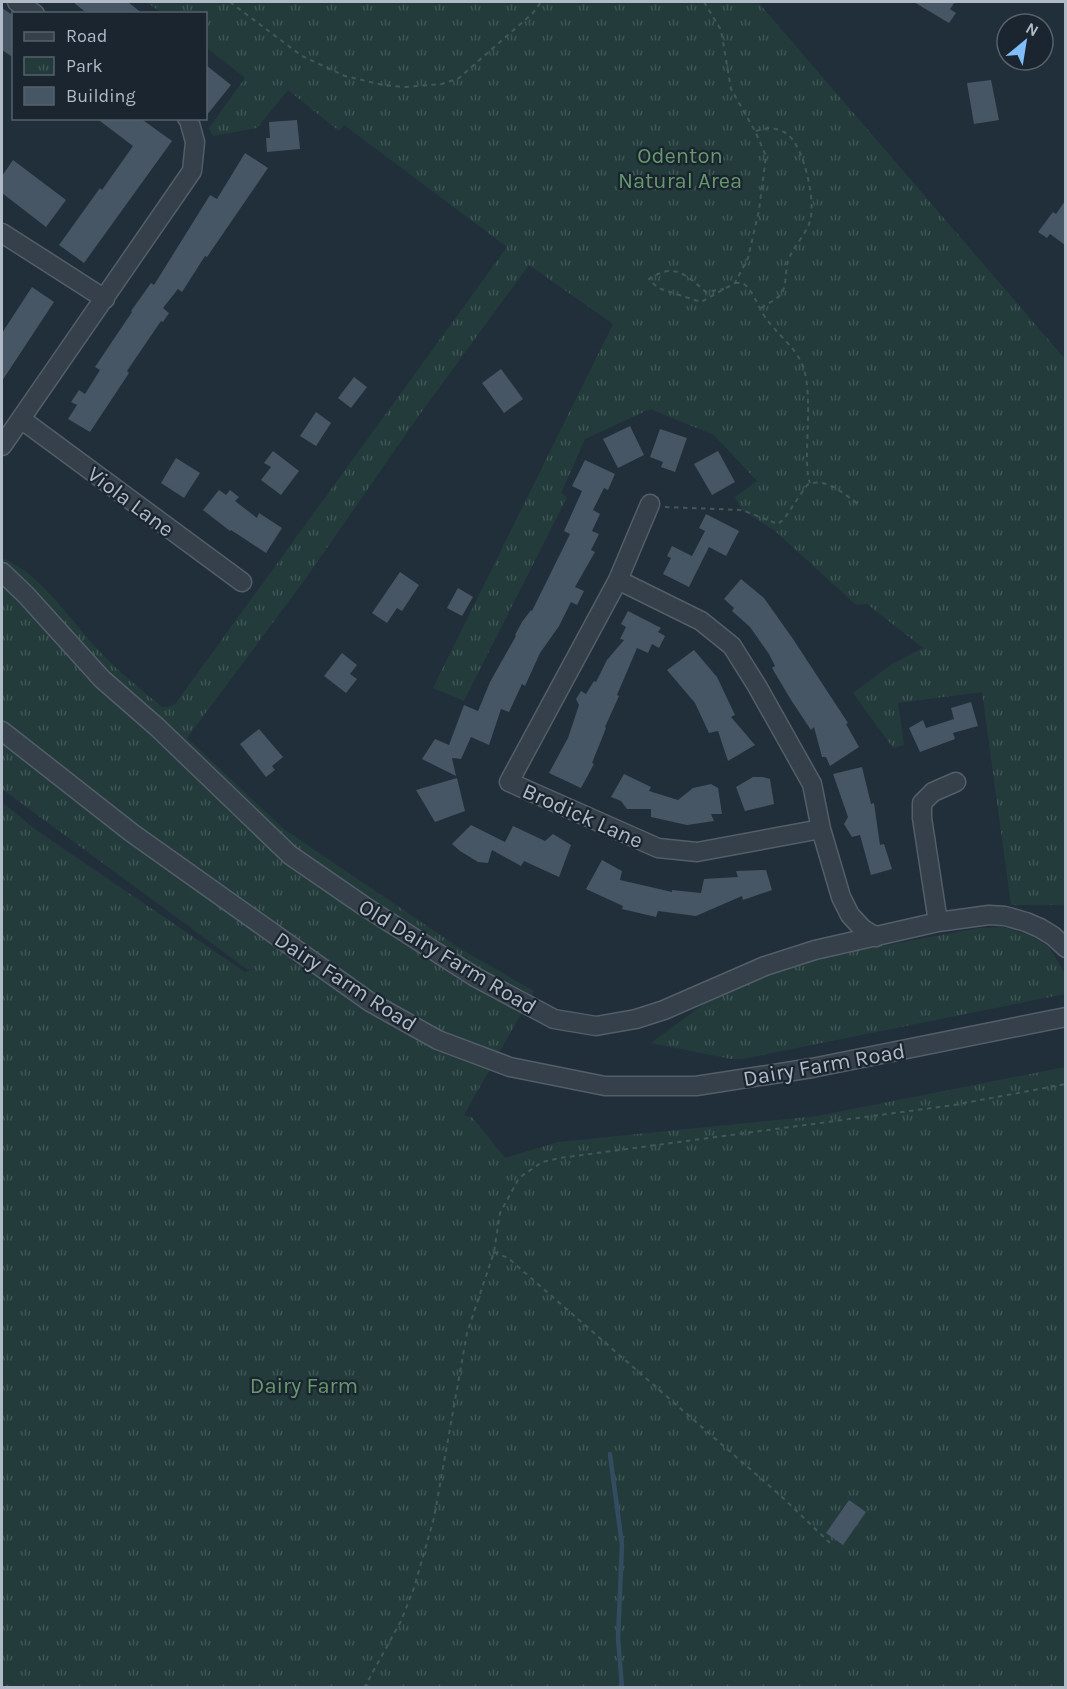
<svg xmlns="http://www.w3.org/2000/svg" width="1067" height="1689" viewBox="0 0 1067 1689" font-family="Karla,sans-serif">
<defs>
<pattern id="park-tufts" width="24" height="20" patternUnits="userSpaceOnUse" patternTransform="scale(1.5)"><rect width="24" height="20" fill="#233b3b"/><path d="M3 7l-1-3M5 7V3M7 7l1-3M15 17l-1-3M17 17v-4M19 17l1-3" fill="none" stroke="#405556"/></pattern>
</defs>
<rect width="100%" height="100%" fill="#212f3a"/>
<path fill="url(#park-tufts)" d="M146,2H758L1065,359V905H1011L982,692L898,703L904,745L893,748L853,693L892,664L923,648L867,604L856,605L775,531L742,510L735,497L757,481L714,435L650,409L585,439L561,493L567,497L464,701L433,688L613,324L529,265L420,414L304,581L187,738L285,830L464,951L534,991L464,1115L473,1118L505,1158L558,1142L817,1116L1065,1067V1687H2V802L36,830L245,972L256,969L248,970L2,789V558C45,577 70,621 102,654C120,673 142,690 162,707H168L175,704L507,247L344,125L339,131L288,90L257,128L213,136L209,128L245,78L206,47V14L162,13Z
M1003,927L1032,936L1048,946L1065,973V994L742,1059H731L651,1043L709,1000L786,967L844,953L979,928Z"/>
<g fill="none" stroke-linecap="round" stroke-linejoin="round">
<path stroke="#344c62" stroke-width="4.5" d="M610,1454L622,1545L618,1638L622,1688"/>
</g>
<path fill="#475664" d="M73,2H128L143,14H88Z
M914,2H955L950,9L956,13L949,23Z
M2,8L14,16V58L2,50Z
M206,65L231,85L206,116Z
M991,80L999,120L974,124L967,83Z
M96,118H140L172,141L84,263L59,245L100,188L102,190L133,146Z
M297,120L300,149L267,152L266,138H270L269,122Z
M245,153L268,168L207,257L205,256L182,292L178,289L163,308L169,313L163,322L161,321L127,371L129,373L90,432L68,419L77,405L71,402L79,390L85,394L100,370L95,367L132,312L131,311L151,283L154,285L210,195L217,199Z
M13,160L66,200L46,227L2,193V176Z
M1065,201V245L1050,234L1047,238L1038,232L1053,212L1056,214Z
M32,287L54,302L2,381V333Z
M501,369L523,399L504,413L482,383Z
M354,377L367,387L351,408L338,398Z
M316,412L331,423L316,446L300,436Z
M630,426L644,455L618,468L603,439Z
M660,429L687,438L675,472L661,467L663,462L650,457Z
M273,451L299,471L281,495L261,480L271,467L264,463Z
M718,451L735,482L712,495L694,464Z
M176,458L200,473L184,498L161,483Z
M585,460L615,474L608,490L604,488L593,510L600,514L592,531L599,534L591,550L595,552L575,587L584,591L577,605L571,602L559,626L540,653L525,686L522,684L509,712L501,709L489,745L471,737L461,759L452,758L456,776L422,759L435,739L449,745L464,705L478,711L490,682L516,636L515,635L522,622L531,610L532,611L570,534L564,531L582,491L572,486Z
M219,490L226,495L230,490L239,497L235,501L257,518L259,513L282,528L266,553L231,530L230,531L203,510Z
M706,514L739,531L726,556L709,547L689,587L663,574L671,558L667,556L672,546L692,556L705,531L699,528Z
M400,572L419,585L402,611L397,608L387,623L372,613Z
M741,579L764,598L793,639L848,723L846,724L859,747L830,766L826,757H822L814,727L811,730L791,700L772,668L775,666L769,654L750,627L732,611L734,608L724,599Z
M458,588L473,597L462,616L447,608Z
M628,611L661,628L658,632L665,636L659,648L652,644L648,653L637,648L617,695L619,696L605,727L606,728L592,763L594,764L581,788L549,773L568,738L579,705L576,699L581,691L586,694L594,681L596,682L607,660L624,640L620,639L626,627L621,624Z
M694,650L717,677L735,715L731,717L755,745L728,761L718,731L709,733L695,703L667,670Z
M342,653L357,665L350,674L357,679L346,693L324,676Z
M971,702L978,726L953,733L955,739L920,752L909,728L923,720L926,728L954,719L951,708Z
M259,729L283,757L272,766L275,770L266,777L240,744Z
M862,767L871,804L874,803L880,845L884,844L892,869L871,875L860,835L852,837L844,824L848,817L833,774Z
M624,774L651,787L649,791L678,800L693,788L711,784L718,788L722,814H711L714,821L687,825L651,817V809H627L621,801L611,797Z
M753,777H763L770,779L774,804L745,811L736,787Z
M457,778L465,811L435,822L416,790Z
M471,825L505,842L513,826L545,841L553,834L571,845L559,877L524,861L521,866L492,850L488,863L478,862L460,851L452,844Z
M602,860L622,871L620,880L672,892V890L701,893L704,879L738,877L736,871L766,870L772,890L743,900L742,896L696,916L658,911L656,917L622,909L623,906L586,889Z
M849,1500L866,1512L843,1545L826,1533Z"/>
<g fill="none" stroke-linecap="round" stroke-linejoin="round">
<g stroke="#535e68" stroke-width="21">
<path id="minor" d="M17,2L35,14
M2,233L105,299
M21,419L242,582
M2,446L192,171L195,142L189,120L187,118
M650,504L618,580L509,782L658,848L697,852L821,829
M2,572L26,595L102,679L157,727L290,855L364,906L475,977L554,1019L596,1026L636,1019L664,1010L765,966L815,950L938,922L989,915L1005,916L1026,922L1040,928L1053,936L1066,948
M618,580L701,621L732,646L757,686L812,784L821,829L841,897L850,915L863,929L876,937
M2,731L132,833L370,1002L438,1040L510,1067L605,1086H696L812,1068L1066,1017
M938,922L922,818V803L933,792L956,782"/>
</g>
<path stroke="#415858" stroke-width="2" stroke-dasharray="4.5 4.5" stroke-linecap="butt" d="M230,2L302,56L345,76L383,85L405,87L442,84L459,78L533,13L541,2
M704,2L721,30L731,89L755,131L766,156L759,210L748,258L735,283L701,302L658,288L649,279C675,262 686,275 706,292L724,289
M756,131C767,127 777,127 787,134C804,146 816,201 810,221C806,235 793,246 788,261C785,271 787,283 782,293C778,299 766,304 760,309
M735,283H743C754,292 757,305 765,317C776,333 795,347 802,364C807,376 808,392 808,405C809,423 804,470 810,483
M665,507L742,510L778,524L784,519L807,485C825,476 844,494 858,504
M494,1252L508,1258L781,1496L830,1543
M364,1688L401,1621L414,1588L434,1518L467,1333L494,1252L500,1213L519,1178L542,1162L560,1158L954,1105L1066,1084"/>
<use href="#minor" stroke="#35404b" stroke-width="18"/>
</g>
<g text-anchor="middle" stroke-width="4.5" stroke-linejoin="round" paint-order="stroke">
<g font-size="22" fill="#66986c" stroke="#1a252f">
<text x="680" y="163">Odenton<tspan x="680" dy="25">Natural Area</tspan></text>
<text x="304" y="1393">Dairy Farm</text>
</g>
<g font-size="22" fill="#b0bbc7" stroke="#1a252f">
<text transform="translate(131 501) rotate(37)" y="8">Viola Lane</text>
<text transform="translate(583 815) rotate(24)" y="8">Brodick Lane</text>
<text transform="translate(448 956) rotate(31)" y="8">Old Dairy Farm Road</text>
<text transform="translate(346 981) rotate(33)" y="8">Dairy Farm Road</text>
<text transform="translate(824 1064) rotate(-10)" y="8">Dairy Farm Road</text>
</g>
</g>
<rect width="1067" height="1689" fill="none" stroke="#b0bbc7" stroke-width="6"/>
<rect x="12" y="12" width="195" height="108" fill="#1a252f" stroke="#56616c" stroke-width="1.5"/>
<rect x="24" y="32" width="30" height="9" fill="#35404b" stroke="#56616c" stroke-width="1.5"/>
<text x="66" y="42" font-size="18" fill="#b0bbc7">Road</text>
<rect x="24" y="57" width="30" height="18" fill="url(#park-tufts)" stroke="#56616c" stroke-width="1.5"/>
<text x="66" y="72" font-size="18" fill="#b0bbc7">Park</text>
<rect x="24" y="87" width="30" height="18" fill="#475664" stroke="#56616c" stroke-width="1.5"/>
<text x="66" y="102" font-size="18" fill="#b0bbc7">Building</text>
<g transform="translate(1025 42) rotate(30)"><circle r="28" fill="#1a252f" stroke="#56616c" stroke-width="1.5"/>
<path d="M0-4.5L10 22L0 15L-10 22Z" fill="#81bdfa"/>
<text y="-9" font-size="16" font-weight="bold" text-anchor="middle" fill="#b0bbc7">N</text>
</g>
</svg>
